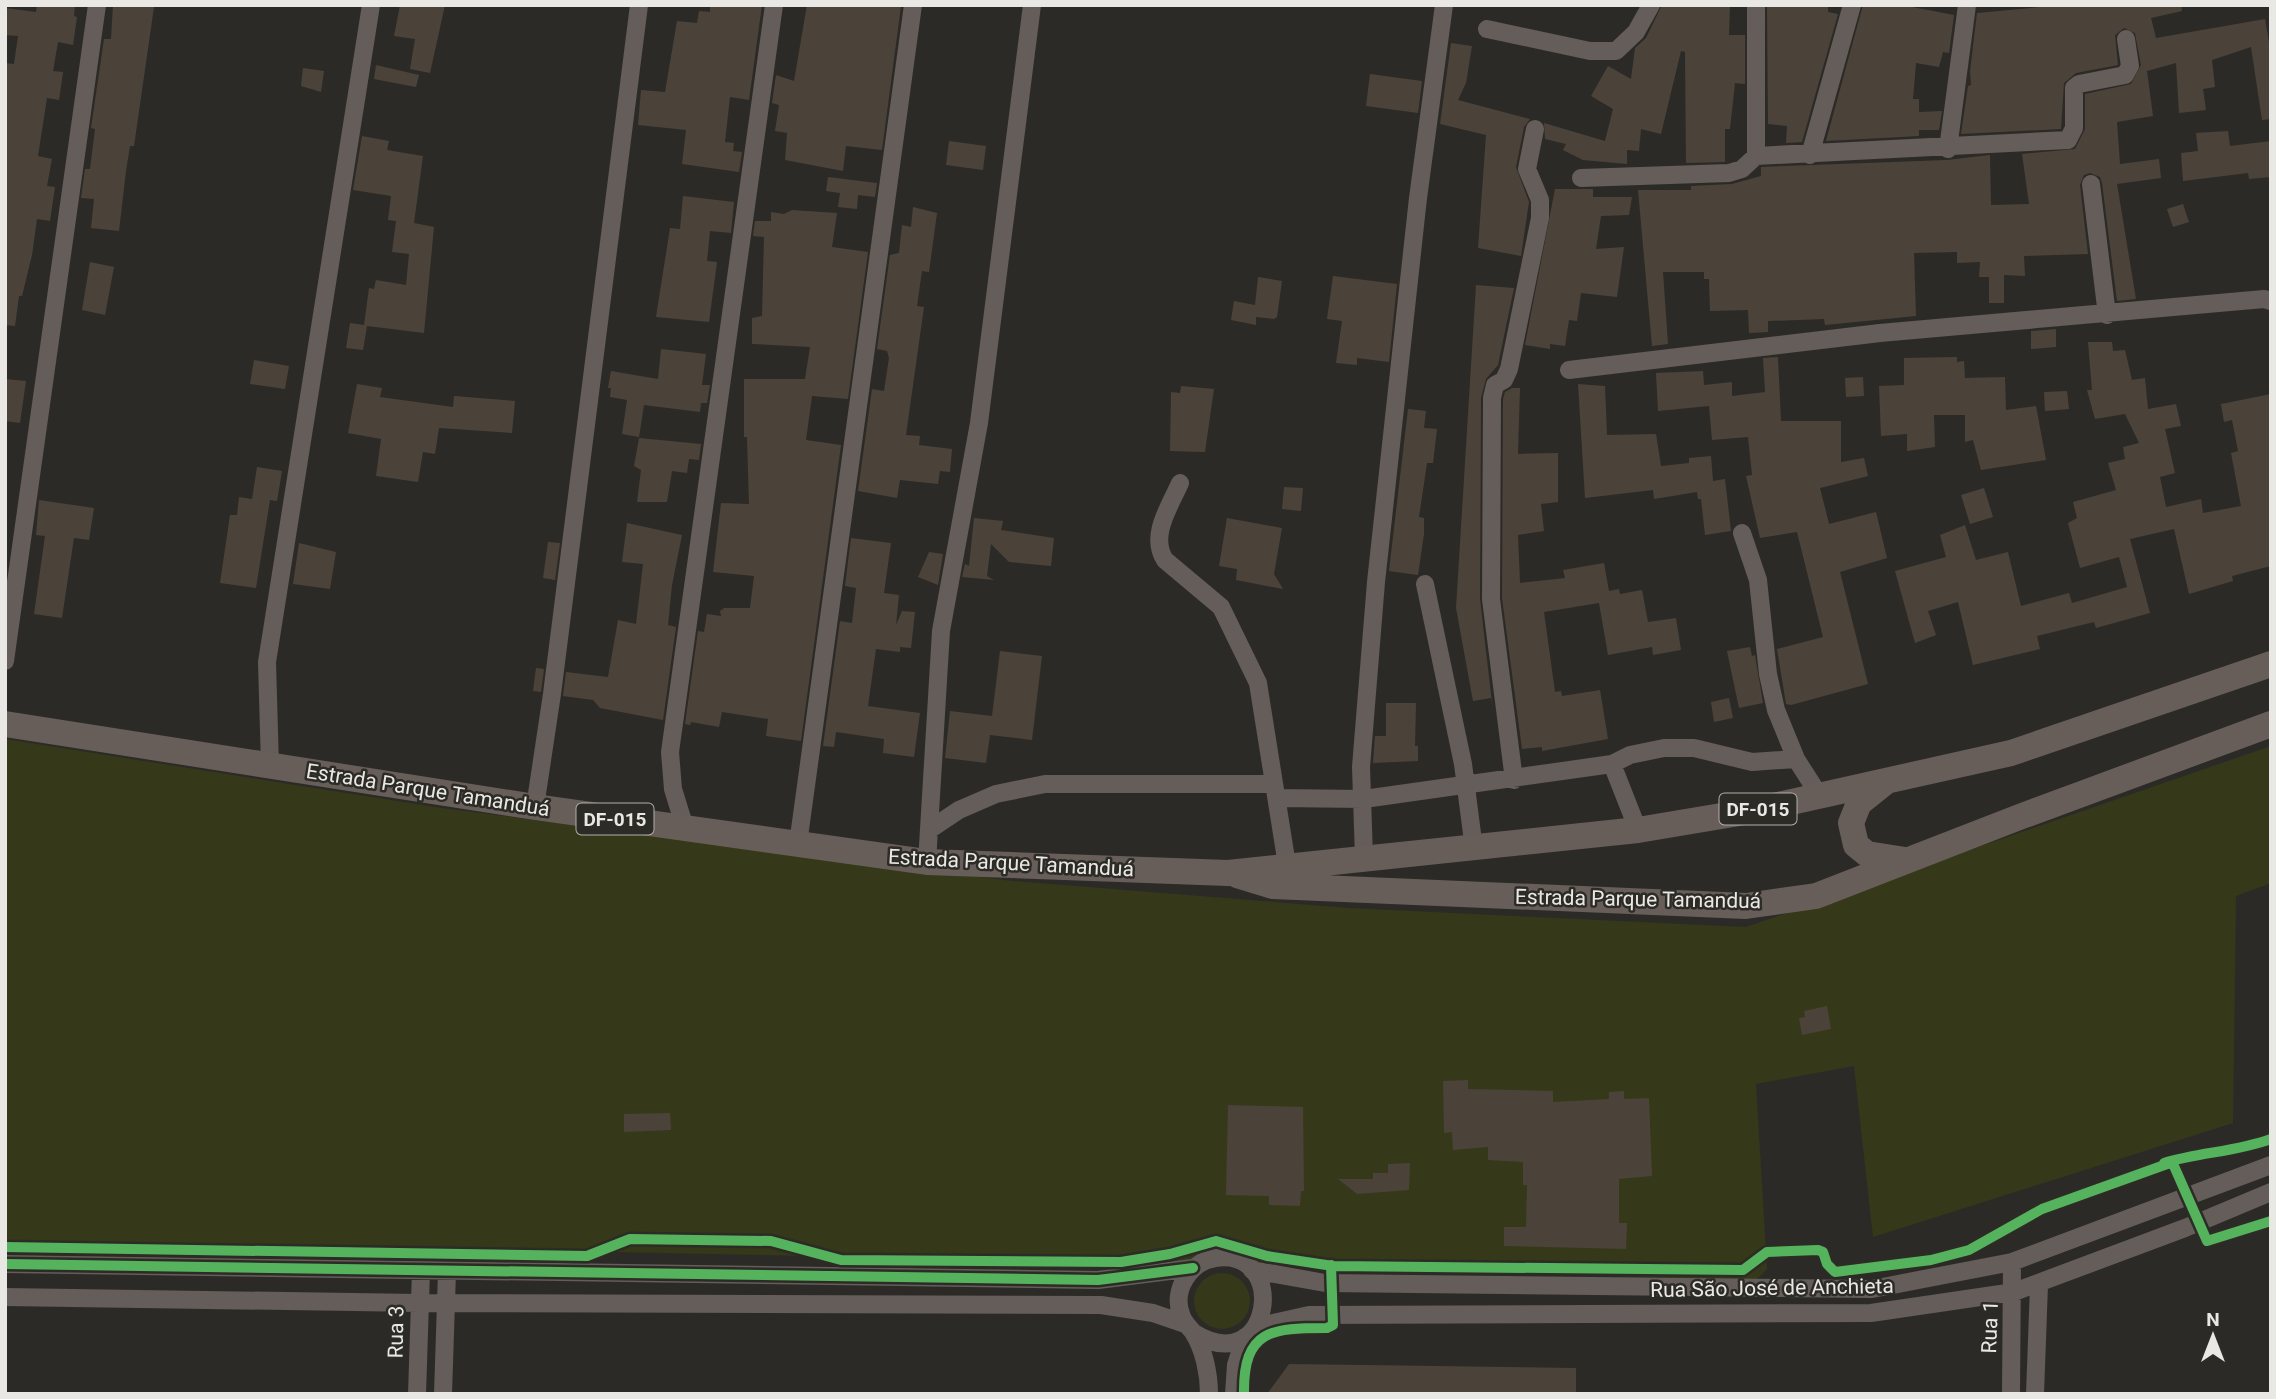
<svg xmlns="http://www.w3.org/2000/svg" width="2276" height="1399" viewBox="0 0 2276 1399" font-family="Roboto,sans-serif">
<rect width="100%" height="100%" fill="#2c2a27"/>
<path fill="#35391a" d="M5,739L441,808L1012,881L1349,908L1746,927L2271,746V883L2236,896L2233,1123L1873,1237L1854,1066L1756,1084L1767,1269L1756,1280L1121,1262L5,1240Z
M1194 1301a28 28 0 1 1 56 0a28 28 0 1 1-56 0Z"/>
<path fill="#4b4339" d="M37,5H75L74,16L77,17L73,45L58,42L53,71L63,72L59,100L47,98L38,156L52,159L47,186L55,187L50,221L37,219L32,255L22,296H19L15,326L5,325V63L14,64L18,36L5,35V8L36,12Z
M113,5L154,7L134,146H130L126,171L119,231L91,228L94,199L81,198L85,169H90L95,129L91,128L104,39H111Z
M400,5H445L430,73L410,69L415,39L394,36Z
M710,5H762L749,100L730,97L725,142L734,143L733,151L742,152L739,172L682,164L686,130L638,125L641,90L665,92L677,21L697,23L699,11L710,12Z
M807,5L901,6L882,150L846,146L843,171L785,160L787,133L775,131L779,105L772,103L776,75L794,81Z
M1662,5H1730L1729,35H1745V84L1735,83L1730,129H1725V162L1686,163L1685,52L1681,51L1661,134L1641,129L1639,151L1627,150V164L1583,160L1563,150L1566,144L1545,139L1544,123L1605,141L1613,109L1591,96L1608,66L1631,79L1635,48L1646,38Z
M1767,5H1828V12L1838,14L1802,142L1786,143L1787,126L1768,124Z
M1863,5H1902L1954,15L1949,53L1943,52L1939,67L1916,63L1913,99H1919V112L1942,111L1939,130H1919V136L1826,141Z
M2062,5H2181L2182,11L2151,18L2156,38L2265,19L2271,54V119L2262,120L2251,47L2212,60L2215,87L2203,89L2206,110L2179,113L2176,63L2147,71L2153,116L2117,122L2120,164L2159,159L2161,178L2117,184L2136,299L2117,301L2102,183L2100,177L2090,173L2084,175L2080,185L2088,254L2024,256L2025,276L2004,275V303H1989V277H1979L1980,262L1957,263V252L1914,253L1916,316L1825,325L1824,319L1768,321V332L1749,333L1748,310L1710,311L1709,279H1704V272H1663L1668,344L1652,346L1638,190H1691V186L1732,184L1761,176V167L1947,160L1990,155L1991,205L2029,204L2022,154L2075,149L2085,129V94L2131,84L2141,65L2135,33L2124,28L2115,35L2118,65L2076,73L2064,83L2061,129L1961,134L1968,86L1971,85L1970,71L1977,13Z
M1451,43L1472,46L1466,83L1458,100L1530,119L1524,127L1516,167L1529,202L1521,256L1478,248L1486,135L1440,124Z
M376,65L419,75L416,87L374,79Z
M303,68L324,71L321,92L301,86Z
M1370,74L1422,81L1418,113L1366,106Z
M2228,131L2230,146L2271,141V177L2249,179L2248,173L2183,181L2181,153L2198,151L2196,133Z
M362,136L389,141L387,150L423,156L414,223L434,227L424,333L367,326L363,350L346,348L350,323L364,325L369,288L374,289L376,280L406,285L409,254L392,252L396,221L388,220L391,196L353,190Z
M949,141L986,146L983,170L946,165Z
M828,177L877,183L875,197L858,195L857,209L838,207L840,193L826,191Z
M1555,189H1593V197H1632L1629,215L1601,216L1596,249L1624,247L1617,297L1581,293L1577,321L1569,320L1565,346L1550,344V349L1525,345Z
M683,196L734,202L731,233L710,231L707,261L717,262L709,322L656,317L670,228L680,229Z
M2183,204L2189,222L2173,227L2167,209Z
M913,207L937,213L929,272L922,271L917,306L924,307L906,435L920,436L919,445L952,449L950,472L940,471L938,484L900,480L897,498L858,491L872,389L884,391L889,358L887,351L877,349L890,255L899,253L902,225L911,227Z
M792,210L837,213L832,247L868,252L848,399L812,396L806,440L841,445L801,741L766,736L768,719L722,712L719,727L691,722L690,725L685,724L698,631L704,632L707,614L721,616L720,611L724,608H750L754,576L713,572L721,503L749,504L747,437H744V379H805L810,347L752,344V318L762,316L764,237L753,236L755,221H771V212L784,214Z
M90,262L114,267L105,315L82,310Z
M1333,276L1397,284L1389,362L1357,358V365L1336,363L1342,321L1327,319Z
M1258,277L1282,281L1277,317L1274,319L1256,317V325L1231,320L1234,301L1255,305Z
M1476,285L1514,288L1498,365L1486,379L1481,398L1480,599L1493,712L1491,698L1473,701L1456,608Z
M2056,329V347L2031,349V331Z
M2088,342H2112L2113,351L2125,350L2132,380L2145,378L2148,409L2176,404L2181,426L2165,429L2175,473L2160,477L2166,507L2201,499L2203,513L2241,506L2231,453L2238,451L2232,420L2224,422L2221,404L2271,394V566L2232,576L2233,581L2189,594L2174,529L2130,539L2150,613L2096,628L2094,622L2037,636L2040,649L1973,665L1958,602L1928,611L1936,635L1915,643L1895,571L1946,557L1940,535L1965,525L1976,560L2008,552L2021,606L2069,593L2072,603L2127,587L2119,557L2080,568L2068,523L2077,518L2073,502L2116,490L2108,463L2125,459L2123,447L2139,443L2125,414L2095,419L2087,390H2092Z
M661,349L706,354L702,385H710L707,403H701L700,412L644,405L639,437L622,434L627,400L610,397L611,388H608L611,371L658,379Z
M1778,357L1781,421H1841V462L1864,458L1868,476L1820,488L1829,524L1876,512L1887,558L1840,572L1868,684L1791,705L1786,704L1777,649L1823,637L1797,532L1760,538L1746,476L1752,475L1748,437L1712,440L1709,406L1658,411L1656,373L1703,371L1704,385L1732,382V396L1765,392L1763,358Z
M1957,357V362L1964,361L1965,378L2005,377L2006,410L2036,406L2046,460L1981,470L1973,440L1965,442V415H1934L1935,447L1907,451V434L1881,436L1879,386L1904,385V358Z
M254,360L289,366L285,389L250,384Z
M1863,377L1864,396L1846,397L1845,378Z
M5,379L26,381L20,423L5,421Z
M357,384L382,388L380,397L453,407L454,396L515,401L512,433L439,428L435,454L423,452L418,482L376,476L381,439L348,433Z
M1578,384L1605,386L1607,435L1656,434L1661,466L1689,463V458L1711,456L1713,481L1725,479L1731,531L1705,535L1701,499H1698L1697,492L1654,499L1653,490L1585,498Z
M1181,386L1214,389L1205,452L1170,451L1171,392L1180,393Z
M1512,388H1520L1518,454L1558,453V502L1541,504L1544,531L1518,535L1520,583L1565,578L1563,570L1604,563L1609,591L1619,589L1620,594L1642,590L1648,622L1676,618L1681,650L1653,655L1652,647L1608,655L1599,603L1544,612L1555,692L1561,691L1562,696L1600,690L1608,739L1542,751V747L1522,749L1502,598L1503,399L1505,392Z
M2067,391L2069,409L2045,411L2044,392Z
M1408,409L1426,411L1424,428L1437,429L1433,463H1427L1419,517L1424,518V534L1418,575L1389,571Z
M639,438L701,444L699,460L689,459L687,473L672,471L667,502H637L641,470L634,466Z
M257,467L282,471L277,501L270,500L256,588L220,583L230,515H237L239,497L252,499Z
M1284,487L1303,488L1301,511L1282,509Z
M1984,488L1993,517L1970,524L1961,495Z
M39,500L94,508L89,540L74,538L62,618L34,614L45,536L36,535Z
M974,518L1003,521L1001,530L1054,538L1051,566L1009,562L991,544L987,576L994,580L962,577L965,564L969,566Z
M1227,518L1282,528L1274,574L1283,589L1236,580L1237,569L1219,566Z
M627,523L682,535L672,585L668,625L676,627L663,720L600,708L593,700L563,696L566,672L608,677L618,620L636,624L643,564L622,562Z
M851,538L891,543L884,593L899,595L896,625L902,611L915,612L911,648L900,647V652L876,649L868,706L920,713L914,757L883,753L884,739L836,732L834,747L823,746L840,621L852,623L856,588L845,586Z
M548,542L560,543L555,580L543,578Z
M299,543L336,552L330,589L293,584Z
M929,552L943,554L938,585L918,577Z
M1750,647L1752,656L1755,655L1763,703L1739,708L1727,651Z
M1000,651L1042,656L1032,740L990,735L986,763L945,758L950,711L992,716Z
M536,668L544,669L541,692L533,691Z
M1729,698L1733,718L1714,722L1711,702Z
M1386,703H1416L1415,746H1418V761L1373,763L1375,736H1386Z
M1827,1006L1831,1029L1802,1035L1799,1018L1805,1017L1804,1011Z
M1468,1080V1089L1553,1091V1102L1609,1099V1092L1624,1091V1099L1649,1098L1652,1176L1619,1179V1223H1627L1626,1249L1504,1246V1227H1526L1527,1185H1523V1162L1488,1160V1147L1453,1150L1452,1132L1444,1133L1443,1081Z
M1228,1105L1303,1107L1304,1191H1301L1300,1206L1269,1205V1196L1226,1195Z
M670,1113L671,1130L624,1132V1114Z
M1410,1163L1409,1190L1357,1194L1338,1179H1373V1173H1388V1164Z
M1289,1364L1576,1368V1394H1267Z"/>
<g fill="none" stroke-linecap="round" stroke-linejoin="round">
<path stroke="#645d59" stroke-width="18" d="M1756,5V156
M1487,29L1590,51H1616L1636,32L1651,5
M1948,149L1967,5
M1810,155L1852,5
M1581,178L1729,173L1742,169L1756,156L2068,140L2074,128V88L2079,84L2125,75L2130,66L2126,39
M2091,184L2107,315
M1569,370L1880,333L2264,299L2271,301
M1180,483C1170,506 1149,536 1165,560L1221,607L1258,683L1287,865
M1742,533L1758,580L1768,674L1776,710L1796,759L1819,795
M1425,584L1463,764L1474,849
M5,661L97,5
M1612,764L1638,830
M270,766L267,662L371,5
M1514,780L1491,599L1492,398L1495,385L1504,380L1509,369L1540,218V200L1527,169L1535,129
M1277,798L1364,799L1612,764L1630,755L1664,748H1694L1752,762L1796,759
M535,807L552,694L639,5
M685,828L673,789L670,752L774,5
M929,830L959,810L996,794L1045,784H1274
M798,844L913,5
M1364,858L1361,767L1376,582L1418,198L1444,5
M927,862L941,631L979,423L1032,5
M5,1264L1098,1280L1193,1268
M1252,1270L1325,1283L1872,1289L2012,1262L2271,1165
M5,1297L419,1303L1101,1305L1153,1313L1185,1324
M1256,1327L1309,1315L1871,1313L2014,1292L2185,1228L2271,1192
M1194,1333C1271,1381 1291,1247 1215,1258C1190,1262 1172,1290 1181,1314C1183,1322 1188,1326 1193,1332C1204,1349 1209,1374 1209,1394
M417,1394L421,1271
M443,1394L447,1272
M1234,1394L1236,1365L1245,1337
M2011,1394L2012,1262
M2035,1394L2039,1285"/>
<path stroke="#675e59" stroke-width="26" d="M5,724L535,807L927,862L1228,873L1638,830L1751,811L2011,753L2271,664
M1884,783L1859,803L1851,823L1856,845L1867,854L1905,860
M1237,875L1273,886L1746,906L1816,896L2022,816L2271,724"/>
<g stroke="#2d2b26" stroke-width="15">
<path id="cycleway" d="M2164,1163C2200,1152 2236,1152 2271,1139
M5,1247L587,1256L630,1239L771,1241L841,1260L1121,1262L1170,1254L1216,1241L1267,1256L1333,1266L1743,1270L1767,1252L1818,1250L1823,1252L1827,1264L1835,1272L1931,1260L1969,1250L2042,1209L2170,1163L2174,1166L2207,1241L2271,1221
M5,1264L1098,1280L1193,1268
M1244,1394C1243,1329 1272,1328 1327,1328L1333,1325L1331,1265"/>
</g>
<use href="#cycleway" stroke="#56b35d" stroke-width="10"/>
</g>
<g text-anchor="middle" stroke-width="5" stroke-linejoin="round" paint-order="stroke">
<g fill="#2d2b26" stroke="#b1afab" stroke-width="2">
<rect x="1719.5" y="793.5" width="77" height="31" rx="5"/>
<rect x="576.5" y="803.5" width="77" height="31" rx="5"/>
</g>
<g font-size="19" font-weight="bold" fill="#e9e8e4">
<text x="1758" y="816">DF-015</text>
<text x="615" y="826">DF-015</text>
</g>
<g font-size="21" fill="#e9e8e4" stroke="#2d2b26">
<text transform="translate(428 790) rotate(9)" y="7">Estrada Parque Tamanduá</text>
<text transform="translate(1011 863) rotate(3)" y="7">Estrada Parque Tamanduá</text>
<text transform="translate(1638 899) rotate(1)" y="7">Estrada Parque Tamanduá</text>
<text transform="translate(1772 1288) rotate(-1)" y="7">Rua São José de Anchieta</text>
<text transform="translate(1990 1327) rotate(-88)" y="7">Rua 1</text>
<text transform="translate(396 1332) rotate(-89)" y="7">Rua 3</text>
</g>
</g>
<rect width="2276" height="1399" fill="none" stroke="#e9e8e4" stroke-width="14"/>
<g transform="translate(2213 1336)" stroke="#2d2b26" stroke-width="5" paint-order="stroke">
<path d="M0-5L12 26L0 18L-12 26Z" fill="#e9e8e4"/>
<text y="-10" font-size="19" font-weight="bold" text-anchor="middle" fill="#e9e8e4">N</text>
</g>
</svg>
